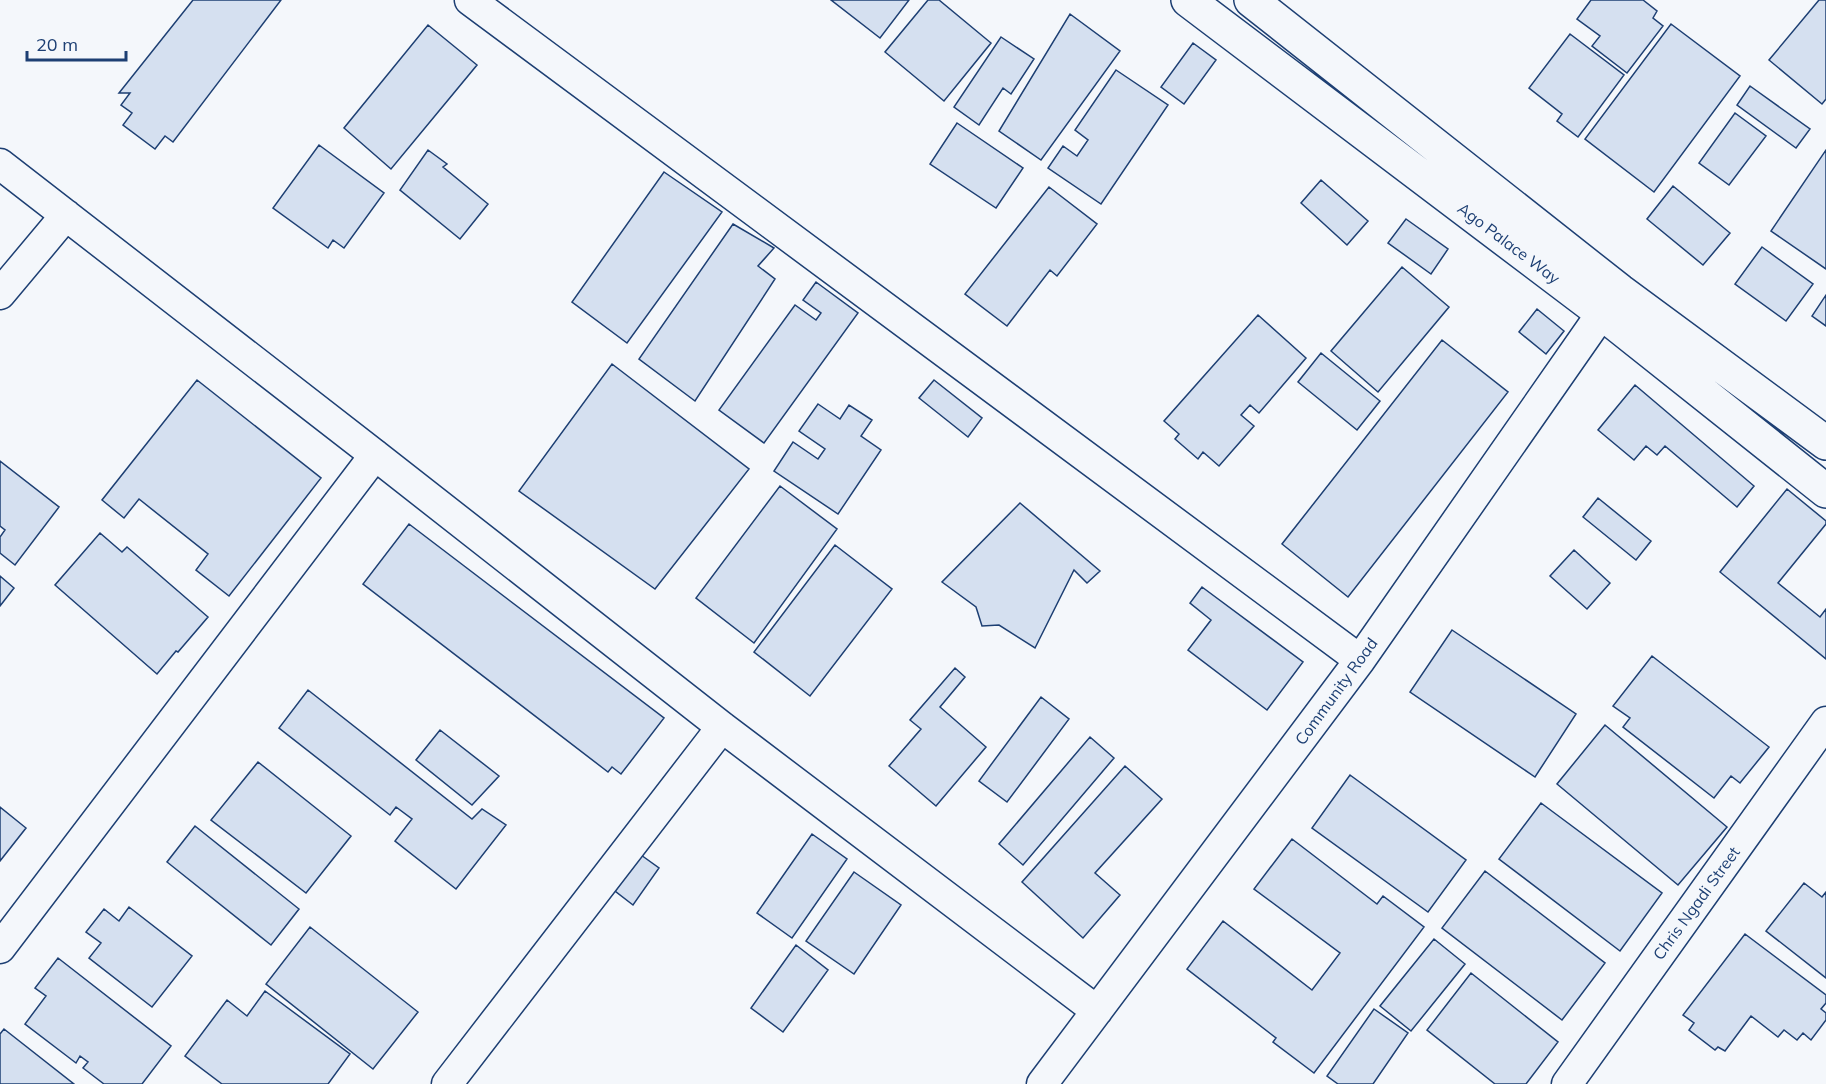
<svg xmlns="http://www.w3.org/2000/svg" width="1826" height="1084" viewBox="0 0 1826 1084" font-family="Mulish,sans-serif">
<rect width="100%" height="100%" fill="#f4f7fb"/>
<path fill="#d5e0f0" stroke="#1d3f73" stroke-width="1.5" d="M193,0H281L173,142L165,136L155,149L123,125L132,113L121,105L130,93H119Z
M831,0H909L880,38Z
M928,0H939L991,43L944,101L885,52Z
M1591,0H1643L1657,11L1653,18L1663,26L1627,73L1592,46L1600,36L1577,19Z
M1819,0H1826V99L1822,104L1769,60Z
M1070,14L1120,51L1041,160L999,131Z
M1671,24L1740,76L1654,192L1585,139Z
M428,25L477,65L391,169L344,128Z
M1570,34L1624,75L1578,137L1557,121L1562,114L1529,88Z
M1001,37L1034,59L1011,94L1003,88L979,125L954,107Z
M1193,43L1216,60L1184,104L1161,87Z
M1116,70L1168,105L1101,204L1048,168L1063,146L1077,156L1088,140L1075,130Z
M1750,86L1810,129L1796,148L1737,105Z
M1735,113L1766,136L1729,185L1699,163Z
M957,123L1023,168L996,208L930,164Z
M319,145L384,193L344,248L333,240L328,248L273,208Z
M428,150L447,164L443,167L488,204L460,239L400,190Z
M1826,150V269L1771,231Z
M664,172L722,212L627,343L572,302Z
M1321,180L1368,221L1347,245L1301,203Z
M1673,186L1730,233L1703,265L1647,219Z
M1049,187L1097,224L1057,276L1050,270L1007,326L965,294Z
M1406,219L1448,249L1431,274L1388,243Z
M733,224L774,248L758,266L775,279L695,401L639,359Z
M1762,247L1813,284L1786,321L1735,284Z
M1402,267L1449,307L1378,392L1331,351Z
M816,282L858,313L764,443L719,410L795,305L816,320L821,313L803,300Z
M1826,295V326L1812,316Z
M1537,309L1564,331L1546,354L1519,332Z
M1258,315L1306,358L1259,413L1250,405L1241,415L1254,426L1219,466L1203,452L1198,459L1175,439L1179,434L1164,421Z
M1442,340L1508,392L1348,597L1282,544Z
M1321,353L1380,401L1357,430L1298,382Z
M612,364L749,469L655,589L519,491Z
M197,380L321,478L229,596L196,570L208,554L139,499L124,518L102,500Z
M934,380L982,418L968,437L919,398Z
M1635,385L1754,486L1737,507L1665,446L1657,455L1646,446L1634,460L1598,430Z
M818,404L840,419L849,405L872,420L861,436L881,450L838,514L774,471L793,442L818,459L825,449L799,431Z
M0,461L59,507L15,565L0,553V537L5,530L0,526Z
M780,486L837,529L754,643L696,598Z
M1787,489L1826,521V524L1778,583L1820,617L1826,609V659L1720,572Z
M1598,498L1651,541L1636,560L1583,517Z
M1020,503L1100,571L1087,583L1074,570L1035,648L999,625L982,626L976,607L942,582Z
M409,524L664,718L621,774L612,767L608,772L363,584Z
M100,533L122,552L127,547L208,617L178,652L176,651L157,674L55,585Z
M835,545L892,589L810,696L754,652Z
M1574,550L1610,583L1587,609L1550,576Z
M0,576L14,588L0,606Z
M1202,587L1303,662L1267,710L1188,650L1211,620L1190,603Z
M1452,630L1576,714L1535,777L1410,692Z
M1652,656L1769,747L1740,783L1731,776L1714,798L1623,727L1630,718L1613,706Z
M955,668L965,677L940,707L986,747L936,806L889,766L921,729L910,720Z
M308,690L472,819L482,809L506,825L456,889L395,841L412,819L396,807L390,815L279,728Z
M1041,697L1069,719L1007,802L979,781Z
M1605,725L1727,827L1678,885L1557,784Z
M440,730L499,776L472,805L416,760Z
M1090,737L1114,758L1023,865L999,844Z
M258,762L351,836L306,893L211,820Z
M1125,766L1162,799L1095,873L1120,895L1083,938L1022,882Z
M1350,775L1466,860L1428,912L1312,828Z
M1541,803L1662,893L1620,951L1499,859Z
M0,807L26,828L0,861Z
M195,826L299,909L271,945L167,862Z
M812,834L847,859L792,938L757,913Z
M1292,839L1377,904L1383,896L1424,927L1314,1073L1273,1042L1276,1038L1187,969L1223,921L1312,990L1340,953L1254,889Z
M641,855L659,868L633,905L615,891Z
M1485,871L1605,963L1562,1020L1442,928Z
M854,872L901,905L854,974L806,941Z
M1804,883L1822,897L1826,892V978L1766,931Z
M129,907L192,956L152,1007L89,958L101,943L86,932L104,909L119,921Z
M310,927L418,1012L373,1069L266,984Z
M1745,934L1826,995V1003L1821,1009L1826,1013V1020L1811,1040L1803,1033L1797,1040L1784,1030L1778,1037L1751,1016L1725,1051L1718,1047L1715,1050L1689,1030L1694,1023L1683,1015Z
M1434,939L1465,964L1411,1031L1380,1006Z
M796,945L828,970L783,1032L751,1008Z
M58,958L171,1046L142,1084H104L83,1068L88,1062L80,1056L76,1063L25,1024L46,996L35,988Z
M1471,973L1558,1042L1526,1084H1495L1427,1030Z
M265,991L350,1054L328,1084H222L185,1056L227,1000L247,1016Z
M1374,1009L1408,1033L1373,1084H1338L1327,1076Z
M4,1029L74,1084H0V1034Z"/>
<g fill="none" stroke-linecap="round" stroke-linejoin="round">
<g stroke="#1d3f73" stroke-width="33">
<path id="street" d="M470,0L1360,660
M0,164L375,455L722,727L1097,1011
M0,294L66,215
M0,948L375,455
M447,1084L722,727
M1042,1084L1360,660L1602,313L1618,294
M1567,1084L1826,722"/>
</g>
<g stroke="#1d3f73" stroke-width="36">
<path id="secondary" d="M1188,0L1602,313L1826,491
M1251,0L1620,291L1826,443"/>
</g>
<use href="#street" stroke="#f4f7fb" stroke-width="30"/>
<use href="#secondary" stroke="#f4f7fb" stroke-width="33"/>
</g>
<g text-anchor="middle" stroke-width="4.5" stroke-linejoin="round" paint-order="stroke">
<g font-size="16" fill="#1d3f73" stroke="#f4f7fb">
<text transform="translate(1509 243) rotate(37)" y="6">Ago Palace Way</text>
<text transform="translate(1336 691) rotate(-54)" y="6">Community Road</text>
<text transform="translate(1696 903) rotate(-54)" y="6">Chris Ngadi Street</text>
</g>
</g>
<path d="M27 51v9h99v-9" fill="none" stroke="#1d3f73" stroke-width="3"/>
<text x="36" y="51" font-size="18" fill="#1d3f73" stroke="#f4f7fb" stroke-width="4.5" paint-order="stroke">20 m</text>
</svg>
